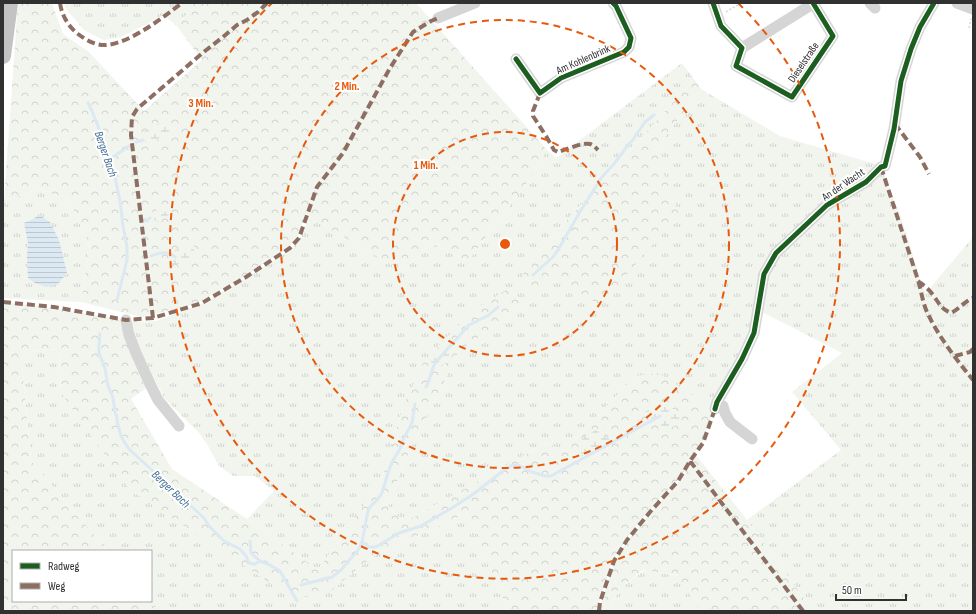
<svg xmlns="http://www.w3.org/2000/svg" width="976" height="614" viewBox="0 0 976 614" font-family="'Sofia Sans Condensed',sans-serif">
<defs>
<pattern id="grass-tufts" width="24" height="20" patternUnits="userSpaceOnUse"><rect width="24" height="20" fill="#f1f5ee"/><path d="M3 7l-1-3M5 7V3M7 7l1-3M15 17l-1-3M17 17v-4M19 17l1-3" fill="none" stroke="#cfd2cd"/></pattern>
<pattern id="forest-crowns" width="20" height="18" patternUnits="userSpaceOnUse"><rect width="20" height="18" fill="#f1f5ee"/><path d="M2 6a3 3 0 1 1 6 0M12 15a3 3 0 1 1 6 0" fill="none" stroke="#cfd2cd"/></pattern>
<pattern id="wetland-marsh" width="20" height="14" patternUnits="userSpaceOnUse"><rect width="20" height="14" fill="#f1f5ee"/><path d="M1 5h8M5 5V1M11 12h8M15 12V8" fill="none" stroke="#cfd2cd"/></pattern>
<pattern id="water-rules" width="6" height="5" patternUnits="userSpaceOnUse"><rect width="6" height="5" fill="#dce8f2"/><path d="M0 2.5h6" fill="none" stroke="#bdc7d0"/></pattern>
</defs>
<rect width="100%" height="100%" fill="#fff"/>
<path fill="url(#grass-tufts)" d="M64,3H198L176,25L163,15L145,25L119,38L103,40L84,30L65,8Z
M682,63L694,79L525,267L655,150L701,89L780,136L882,166L775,252L756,319L714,410L635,376L565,451L546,443L405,522L388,507L402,467L459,351L524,305L508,289L403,407L382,479L318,570L247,519L274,491L255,476H233L219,466L207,444L199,433L165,399L155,381L151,383L129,322L156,321L202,304L246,278L291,250L300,239L309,217L403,271L431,244L468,261L532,176L547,150L556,158Z
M883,173L900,214L925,294L973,237V611H813L747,520L841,450L792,392L842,353L760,311L766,276L777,255L828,207Z
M39,189L69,200L90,245L81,302L3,298V207L4,201Z
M59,349L61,393L332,590L372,557L467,513L508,611H147L156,607L151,601V551H108L31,461L21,353Z
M645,570L679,576L700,611H609L620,588Z"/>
<path fill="url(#forest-crowns)" d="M18,3H52L63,34L89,52L144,111L202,60L176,25L198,3H416L547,150L532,176L468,261L431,244L403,271L305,215L298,236L289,247L245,276L201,301L184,307L142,317L81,302L90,245L69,200L39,189L4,201L17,16Z
M694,79L701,89L655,150L679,214L600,306L558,278L530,292L521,285L525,267Z
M508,289L524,305L459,351L402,467L388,507L405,522L546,443L565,451L635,376L659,373L714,410L702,443L678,480L649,511L626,539L613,560L599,602L597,611H508L467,513L372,557L332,590L294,599L130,490L61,393L59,349L21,353L31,461L108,551H13V601H151L156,607L147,611H3V302L58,309L123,319L148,387L131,399L172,469L247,519L318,570L382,479L403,407L424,361L473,310Z
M696,455L747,520L813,611H700L677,575L643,570L619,589L609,611H600L601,603L614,562L628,540L651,512L679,482Z"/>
<path fill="url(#wetland-marsh)" d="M158,124L173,126L168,135L148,144L141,138L137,136L143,132Z
M165,207L164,212H173L158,222L150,218L152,212Z
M194,243V256L189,264H169L175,250Z
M443,341L454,353L444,365L427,362Z
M662,403L673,409L683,422L666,430L644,412Z
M605,425L604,434L610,440L581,456L576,452L583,437Z"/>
<path fill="url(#water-rules)" d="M39,215L50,222L59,240L67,273L58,284L46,287L35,283L28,278L27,257L28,243L24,223L33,219Z"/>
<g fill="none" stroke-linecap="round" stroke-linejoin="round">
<path stroke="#dce8f2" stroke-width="3" d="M88,103L92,111L106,147L114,172L120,201L123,226L127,247V260L117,300
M136,142L143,140
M110,159L129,146
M145,221L150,218
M151,256C159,253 167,250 175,257
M533,275L553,257L558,250L581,210L602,177L614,164L628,145L632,141L645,122L654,115
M100,334L99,345V353L105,368L108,386L113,398L115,412L117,417V421L121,436L125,443L130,450L204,518L209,526L224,541L240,549L246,556L249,563L255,564L260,561L268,564L280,571L297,601
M426,387C430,380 431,371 435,363L469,325L489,315L498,307
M250,541L251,553L260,561
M362,542L369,547H376L399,533L421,526L455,506L472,495L508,467L514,465H518L532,472L545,476H551L660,416
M301,585L332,577L341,570L358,550L362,542L368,511L370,507L378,499L382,493L388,473L392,462L400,449L403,440L412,423L415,404"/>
<path stroke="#d5d5d5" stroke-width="1.5" stroke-dasharray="2 2" stroke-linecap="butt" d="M726,12L741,3
M969,28L971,19"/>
<path stroke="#d5d5d5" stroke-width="11" d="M713,3L721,26L742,48L736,66L792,97L833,36L813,3
M870,3L875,8
M957,3L973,9
M438,18L475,3
M742,48L814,3
M516,59L540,93L561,78L624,52L629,47L631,38L616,6L613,3
M126,320L129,335L136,353L150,384L158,400L179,426
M717,402L723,406L725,413L730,422L752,439
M715,409L717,402L742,359L754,333L764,274L776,253L827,205L866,182L881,167L885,166L894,129L901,81L911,49L920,27L934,3"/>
<path stroke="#c3c3c3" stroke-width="16" d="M3,56L10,3"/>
<path stroke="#8d6e63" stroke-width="4" stroke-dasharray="8 4" stroke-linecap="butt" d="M60,3C62,16 68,26 78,34C86,40 96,46 107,45C132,42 162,18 182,3
M540,93L533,111V116L546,136L554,150L558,152C566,150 582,142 590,144C593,145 595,147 598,150
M895,124L920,157L929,174
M881,167C893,204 905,240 917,277C921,288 922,301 927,312C938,336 956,359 973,380
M918,281C923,285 929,289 933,295C939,303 941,309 951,313C959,309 965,301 973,298
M3,302L54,307L126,320L153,318L202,303L246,277L290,248L299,238L317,187L343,153L390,68L413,32L431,21L438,18
M153,318L131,135L132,117L137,109L205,51L223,37L237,25L247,20L258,12L267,3
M955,356L970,352L973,349
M690,461L803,611
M599,611L600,602L614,561L627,540L650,512L678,481L690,461L703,443L715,409"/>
<g stroke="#fff" stroke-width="8">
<path id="cycleway" d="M713,3L721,26L742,48L736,66L792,97L833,36L813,3
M516,59L540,93L561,78L624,52L629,47L631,38L616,6L613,3
M715,409L717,402L742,359L754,333L764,274L776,253L827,205L866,182L881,167L885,166L894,129L901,81L911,49L920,27L934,3"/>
</g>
<use href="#cycleway" stroke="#1b5e20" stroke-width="5"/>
</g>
<g fill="none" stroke="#e8590c" stroke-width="2" stroke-dasharray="7 5">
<circle cx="505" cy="244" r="112"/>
<circle cx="505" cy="244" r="224"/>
<path d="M738 3A335 335 0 1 1 272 3"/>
</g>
<g text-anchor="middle" stroke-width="4" stroke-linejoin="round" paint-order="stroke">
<g font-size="11" fill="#313131" stroke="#fff">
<text transform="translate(583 59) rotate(-24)" y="4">Am Kohlenbrink</text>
<text transform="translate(803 62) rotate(-56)" y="4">Dieselstraße</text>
<text transform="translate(843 184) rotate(-34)" y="4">An der Wacht</text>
</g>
<g font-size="12" font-style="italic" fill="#3f6c93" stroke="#fff">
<text transform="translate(106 154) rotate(71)" y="4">Berger Bach</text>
<text transform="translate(171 489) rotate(44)" y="4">Berger Bach</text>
</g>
</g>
<circle cx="505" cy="244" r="6" fill="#e8590c" stroke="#fff" stroke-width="2"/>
<g font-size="12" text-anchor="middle" font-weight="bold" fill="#e8590c" stroke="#fff" stroke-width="4" stroke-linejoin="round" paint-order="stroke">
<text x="347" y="90">2 Min.</text>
<text x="201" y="107">3 Min.</text>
<text x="426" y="169">1 Min.</text>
</g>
<rect width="976" height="614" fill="none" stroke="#313131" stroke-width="8"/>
<rect x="12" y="550" width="140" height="52" fill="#ffffff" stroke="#adadad"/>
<rect x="20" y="563" width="20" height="6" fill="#1b5e20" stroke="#adadad"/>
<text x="48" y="570" font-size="12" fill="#313131">Radweg</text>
<rect x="20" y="583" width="20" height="6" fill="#8d6e63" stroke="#adadad"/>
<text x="48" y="590" font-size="12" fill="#313131">Weg</text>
<path d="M836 594v6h70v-6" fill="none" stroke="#313131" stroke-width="2"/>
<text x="842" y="594" font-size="12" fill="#313131" stroke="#ffffff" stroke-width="3" paint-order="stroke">50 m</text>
</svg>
